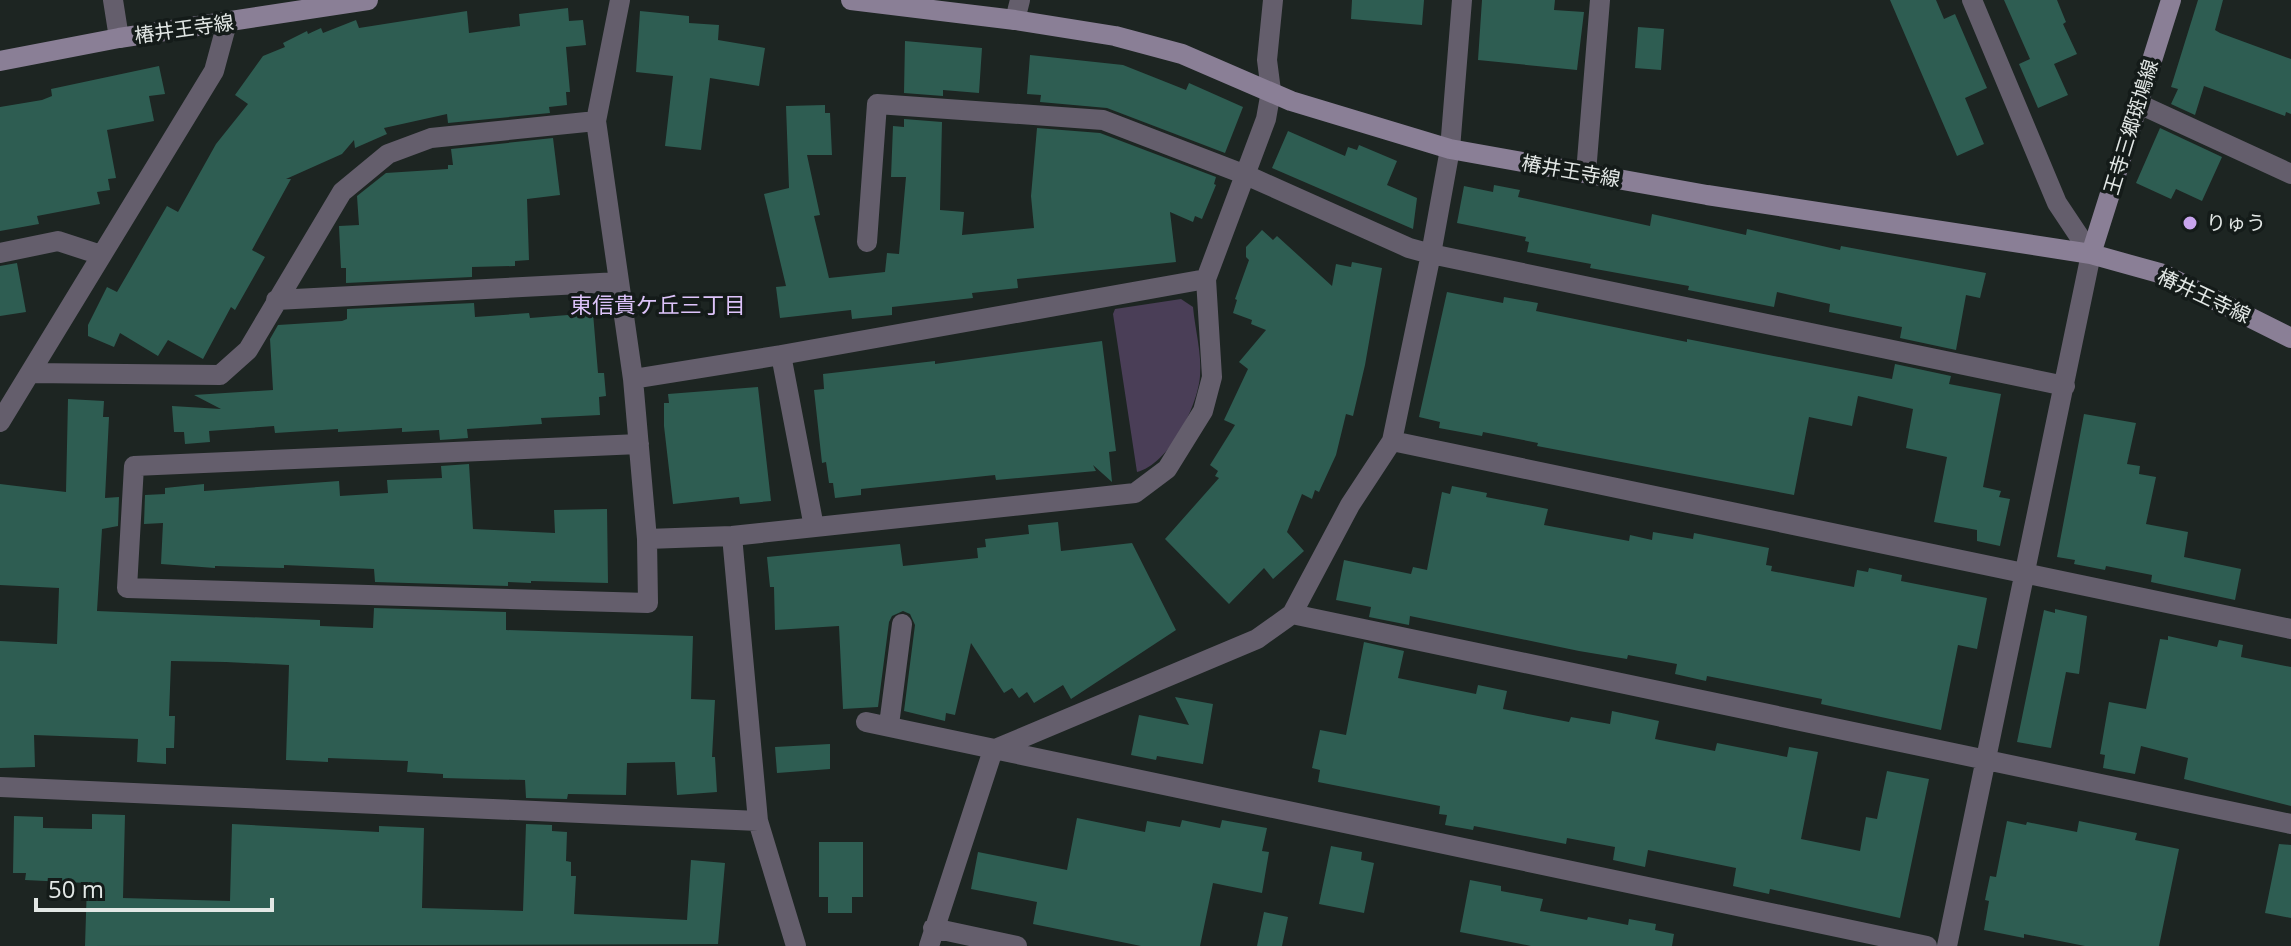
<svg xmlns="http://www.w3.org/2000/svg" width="2291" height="946" viewBox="0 0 2291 946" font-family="'Open Sans','Noto Sans JP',sans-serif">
<rect width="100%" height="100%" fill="#1d2522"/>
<path fill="#4a3e57" d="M1181,299L1193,307C1195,329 1202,354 1200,376C1198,406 1168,465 1137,472L1113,314L1115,309Z"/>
<path fill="#2e5d52" d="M1352,0H1424L1422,25L1351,19Z
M1482,0H1555L1554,10L1584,12L1577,70L1478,60Z
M1890,0H1936L1944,19L1955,14L1987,88L1965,98L1984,144L1957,156Z
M2004,0H2057L2066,22L2063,24L2077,54L2054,64L2068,95L2038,108L2019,64L2030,59Z
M2198,0H2223L2215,30L2220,33L2291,59V114L2286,112L2285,116L2204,86L2195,115L2171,104L2178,89L2171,87Z
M568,8L569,21L583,20L586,45L566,47L570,92H566L567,105L549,107L550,113L448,123L447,114L384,128L387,134L355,148L354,140L342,154L286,179H291L252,250L265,257L235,310L231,307L203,359L168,340L158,356L120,333L114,347L88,336V325L107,287L117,292L167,206L178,212L216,144L248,104L235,95L263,56L285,47L283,43L307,31L308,34L321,28L323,33L356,20L359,28L467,11L469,33L520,26L519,14Z
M640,11L689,16V23L719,25L718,40L765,48L759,86L710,78L701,150L665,146L673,76L636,72Z
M1638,27L1664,29L1661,70L1635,68Z
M905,41L982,48L979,93L943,90V96L904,93Z
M1030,55L1123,65L1186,90L1189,83L1243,107L1225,153L1107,108L1040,102L1041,95L1027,94Z
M159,66L165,94L149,96L154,121L107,130L116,178L108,179L110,190L97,192L100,204L37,216L39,224L0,231V107L42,100L52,96L51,89Z
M825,105V113H830L832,155H807L820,215L814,216L829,278L885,272L887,253L899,254L906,177H891L893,126L904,127V119L942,122L940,210L964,212L962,235L1034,228L1031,196L1037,128L1100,133L1216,177L1214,184L1216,185L1202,219L1195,216L1193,222L1170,212L1176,262L1017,279L1018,288L972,293L973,298L892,307V315L852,319L851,310L780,318L776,287L786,286L764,194L789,188L786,106Z
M2160,128L2222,157L2202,201L2176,189L2171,199L2136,183Z
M1288,131L1345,156L1348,147L1357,150L1359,145L1397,161L1387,185L1417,198L1413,229L1272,168Z
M553,138L560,195L527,199L529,260L515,261V266L472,267V277L346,283V268H341L339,226L359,225L357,196L386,173L448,169V165H453L451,149Z
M1494,185L1520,190L1518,197L1650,226L1652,214L1746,235L1747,229L1840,250L1841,246L1986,273L1980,298L1966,295L1956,350L1900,338L1902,327L1829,312L1830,304L1777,292L1774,307L1688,290L1689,286L1590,268L1591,264L1527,252L1529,242L1525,241L1526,237L1457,223L1464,186L1493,192Z
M1262,230L1273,240L1277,236L1332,286L1336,264L1351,267L1352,262L1382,268L1365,365L1353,416L1346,414L1336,455L1319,492L1315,490L1312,499L1302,494L1287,532L1304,551L1273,579L1264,568L1229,604L1165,539L1219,478L1215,476L1218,471L1210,465L1235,425L1224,420L1248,369L1239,362L1266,330L1251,324L1252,320L1233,313L1237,300L1235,299L1249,260L1246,257V247Z
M17,263L26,312L0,316V266Z
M1447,292L1503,303L1504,297L1538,303L1536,311L1687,342V339L1892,379L1895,364L1951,376L1949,384L2001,394L1983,487L2001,491L1999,497L2010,499L2000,546L1977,541V530L1934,522L1947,457L1906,448L1913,409L1858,396L1852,426L1809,417L1794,495L1537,446L1538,443L1483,432L1482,436L1439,428L1440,422L1419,417Z
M474,303L475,317L529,313L530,318L593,313L598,373H604L606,396L599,397L600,415L541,418L542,424L467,429L468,438L440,440L439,430L402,432V428L338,432V429L275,433L274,426L209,431L210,442L185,444L184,432H174L172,406L221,409L194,395L273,390L270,339L278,325L342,321L347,319V309Z
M1102,341L1116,451L1109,452L1112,482L1093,465L1096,471L996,480L995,475L861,489V495L835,498L833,483H829L826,462L822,463L814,390L824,389L823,374L935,361V364Z
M758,387L771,501L740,504L739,497L673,504L664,426V403H669L668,394Z
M68,399L104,401L103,417H109L105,498L119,497L118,526L102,529L97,611L320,620V626L373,628L374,608L506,612V630L693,636L691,699L715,700L712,757H715L717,792L677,795L675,762L627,763L626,795L568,794L567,799L526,798L525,780L443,778V774L407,772L408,761L328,758V762L286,760L289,665L226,662L171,661L169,716H175L174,748H166V764L137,762L138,739L34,735L35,767L0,768V641L57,644L59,588L0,585V484L66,492Z
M2084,414L2136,423L2127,464L2140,466L2139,474L2156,477L2146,524L2188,532L2184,557L2241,569L2235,600L2151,582L2152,575L2106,566L2105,570L2074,564L2075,560L2057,557Z
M469,464L473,529L555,533L554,510L607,509L608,583L531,581V583L508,582V586L375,582L374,569L284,565V568L215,566V568L161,564L163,523L144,524L145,495L165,494V488L204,484V491L339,481L340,496L388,493L387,480L442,478L441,466Z
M1452,486L1487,493L1486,497L1548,509L1544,525L1629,541L1630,535L1652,540L1653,532L1693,539L1694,533L1769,548L1766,565L1772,566L1771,571L1854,587L1857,570L1868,572L1869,568L1902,575L1901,581L1987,598L1977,649L1958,645L1941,730L1821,704L1822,699L1707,676L1706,681L1675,674L1677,664L1628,655L1627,659L1579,651L1410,616L1409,625L1369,617L1371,607L1336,600L1344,560L1411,574L1413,567L1427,570L1442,492L1450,494Z
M1058,522L1061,551L1132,543L1176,630L1071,699L1063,685L1034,703L1027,692L1019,698L1012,688L1004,693L971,643L955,715L946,713L945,721L904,711L915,625L910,614L903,611L892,616L889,622L878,707L843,709L839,626L775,630L774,587H770L767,557L900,544L903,566L978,558L977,548L986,547L985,539L1029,534L1028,525Z
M2055,609L2087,616L2079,674L2066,672L2051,748L2017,742L2044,610L2055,613Z
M2168,636L2217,647L2219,640L2243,645L2241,657L2291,667V806L2184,779L2188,758L2141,746L2135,774L2103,768L2105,755L2100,754L2109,702L2146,709L2160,639L2168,640Z
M1364,642L1404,651L1398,678L1476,694L1478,685L1507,691L1503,709L1569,722L1571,717L1610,724L1612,711L1659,721L1655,739L1715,751L1717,743L1787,757L1789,747L1818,752L1801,839L1860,851L1866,817L1877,819L1887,771L1929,779L1900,918L1770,889L1769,894L1733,886L1736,868L1648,850L1645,867L1613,860L1615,847L1567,838L1566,844L1474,826L1473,830L1445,825L1447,815L1439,814L1440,806L1318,782L1320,770L1312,768L1320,730L1346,735Z
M1175,697L1213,704L1203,764L1157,756L1156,760L1131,755L1139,715L1189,725Z
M830,744V769L777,773L775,747Z
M92,814L125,815L123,898L230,901L232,824L379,832V826L424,828L422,908L523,911L526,824L552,825V831L567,832L566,861L571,862V876H576L574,914L687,920L691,860L725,863L718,944L85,946L87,883L25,880L26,873H13L14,816L43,817V828L92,829Z
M1077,818L1145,832L1147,821L1180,827L1182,820L1220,828L1222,820L1267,828L1262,851L1269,852L1262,893L1213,883L1200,946H1141L1033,924L1037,902L971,889L978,852L1067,870Z
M2007,821L2026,825L2027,822L2077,832L2079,821L2137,833L2135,840L2179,849L2159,946H2085L2024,934V938L1984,930L1989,901L1985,900L1990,876L1996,877Z
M819,842H863V897H852V913H828V897H819Z
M2279,844L2291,845V918L2265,913Z
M1331,846L1362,852L1361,860L1374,863L1364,913L1319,904Z
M1470,880L1501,886V891L1543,899L1540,911L1587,920L1588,917L1628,925L1629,919L1656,924L1655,930L1674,934L1672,946H1531L1460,932Z
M1264,912L1288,917L1282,946H1257Z"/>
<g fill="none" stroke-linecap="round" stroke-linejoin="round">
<path stroke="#645e6c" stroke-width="20" d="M113,0L119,38
M620,0L596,121L633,379L647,539L648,603L127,588L134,466L639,444
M1015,20L1020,0
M2139,104L2291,174
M1586,173L1600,0
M867,242L877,104L1103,120L1246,175L1409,248L1431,254L2065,386
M0,253L58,241L101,255
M276,300L619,282
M781,355L814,527
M30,373L220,375L248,350L342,192L388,154L431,138L596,121
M633,379L781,355L1206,279
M0,422L214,71L227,23
M1392,441L2291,629
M732,536L758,821L796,946
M647,539L732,536L1135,493L1167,469L1203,411L1212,377L1206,279L1266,119L1271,91L1267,60L1273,0
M1292,614L2291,824
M866,722L1927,946
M889,725L902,624
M0,787L758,821
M933,928L1017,946
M929,946L993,750L1257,639L1292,614L1350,505L1392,441L1431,254L1450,149L1462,0
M1947,946L2091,254L2057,203L1972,0"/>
<path stroke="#8a7f96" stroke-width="20" d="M851,0L1015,20L1115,36L1182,54L1291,101L1450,149L1707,195L2091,254L2163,274L2291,338
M0,61L119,38L368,0
M2091,254L2171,0"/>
</g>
<circle fill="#c9a5ee" stroke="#141b19" stroke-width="3" cx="2190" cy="223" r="8"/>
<g text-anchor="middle" stroke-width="7" stroke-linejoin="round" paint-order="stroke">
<g font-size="20" fill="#e2e7e5" stroke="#141b19">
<text transform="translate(184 29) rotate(-8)" y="7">椿井王寺線</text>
<text transform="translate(2131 127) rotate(-73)" y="7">王寺三郷斑鳩線</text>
<text transform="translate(1571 171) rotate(10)" y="7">椿井王寺線</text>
<text transform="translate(2204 296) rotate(25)" y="7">椿井王寺線</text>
</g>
<g font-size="20" fill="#e2e7e5" stroke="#141b19" text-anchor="start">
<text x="2206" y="230">りゅう</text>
</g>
<g font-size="22" fill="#ddc3fa" stroke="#141b19">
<text x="658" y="313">東信貴ケ丘三丁目</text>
</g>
</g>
<path d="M36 898v12h236v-12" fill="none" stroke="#e2e7e5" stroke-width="4"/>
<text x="48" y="898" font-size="24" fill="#e2e7e5" stroke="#141b19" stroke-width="6" paint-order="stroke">50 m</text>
</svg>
